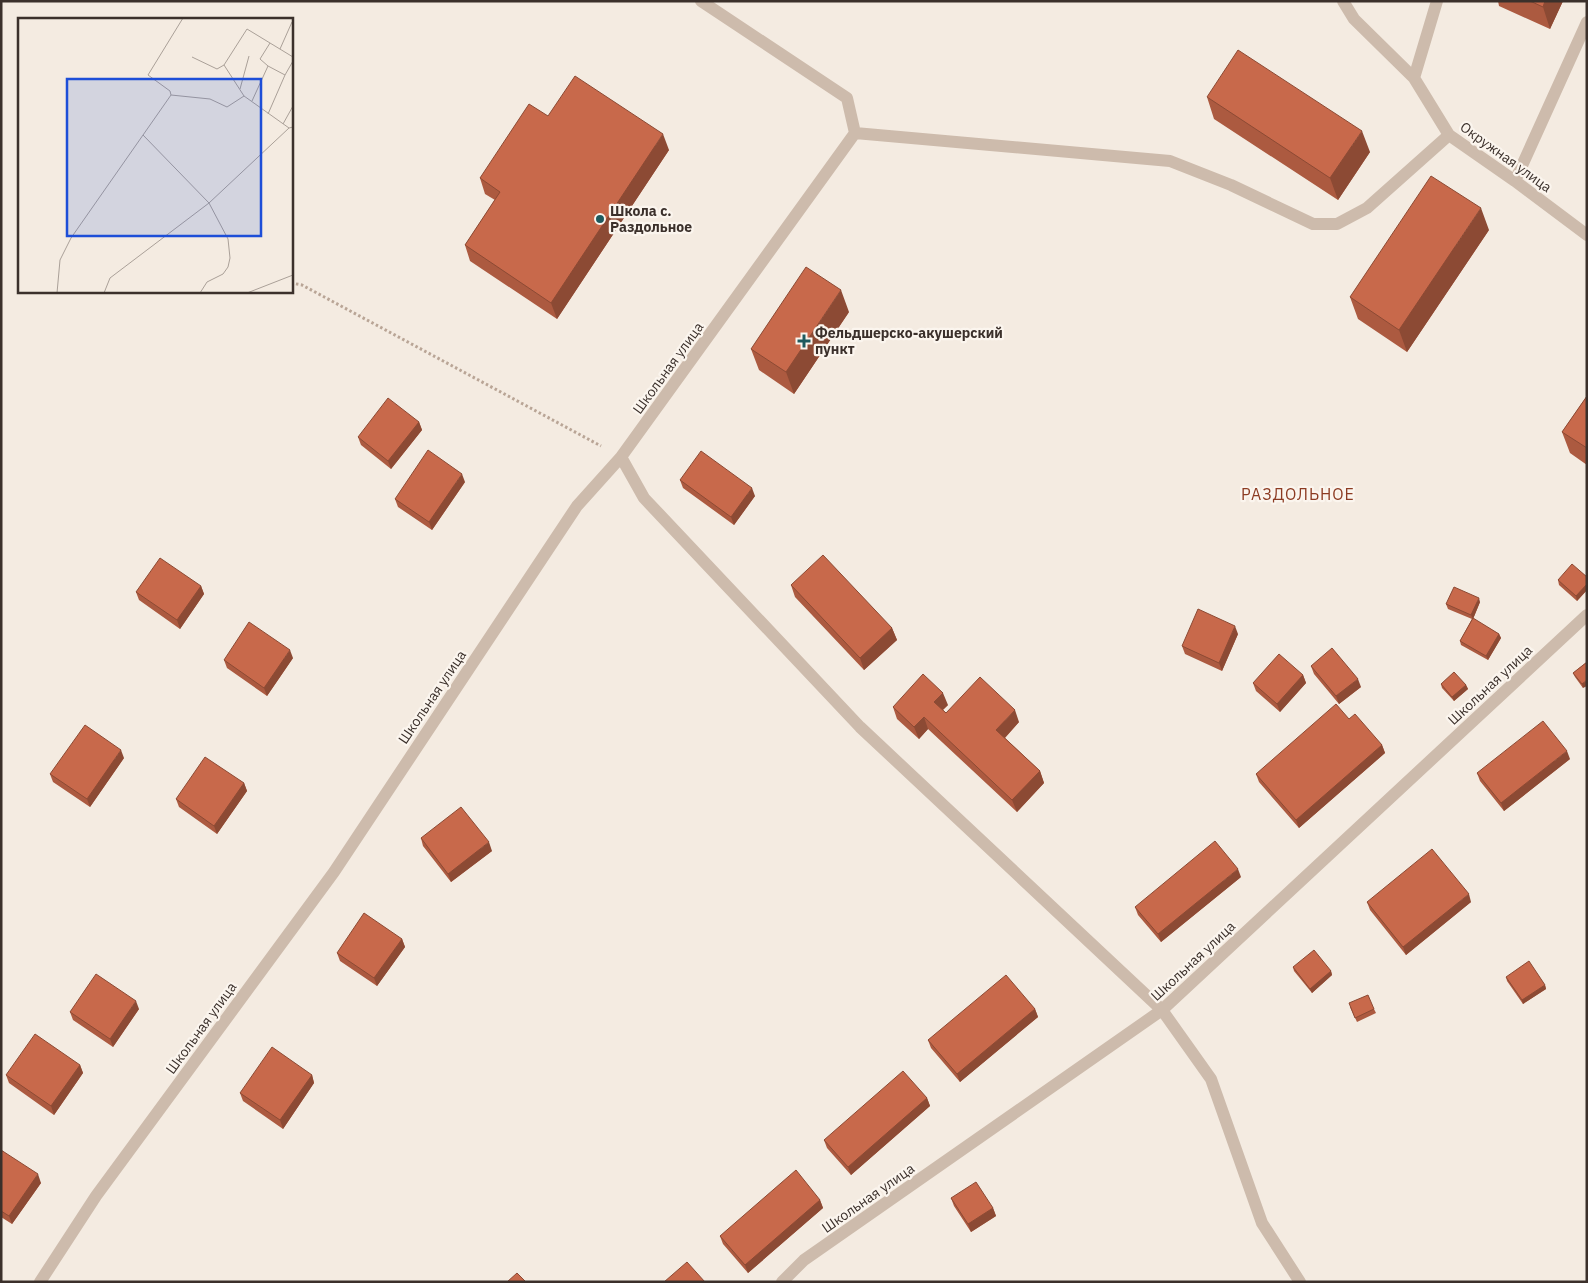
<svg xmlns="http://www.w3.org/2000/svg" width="1588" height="1283" viewBox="0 0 1588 1283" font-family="'IBM Plex Sans',sans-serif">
<rect width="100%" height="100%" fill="#f4ebe1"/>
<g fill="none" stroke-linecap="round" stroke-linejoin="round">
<path stroke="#b9a596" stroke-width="3" stroke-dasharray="2.5 2.5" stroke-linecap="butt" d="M291,283L302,285L601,446"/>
<path stroke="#cdbbac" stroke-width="12" d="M701,1L847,98L855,133
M1343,1L1354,19L1414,78L1449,135L1515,181L1587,235
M1414,78L1437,1
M855,133L1170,161L1231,185L1313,224H1337L1367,208L1449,135
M1515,181L1587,22
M621,457L644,498L860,727L1162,1010L1211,1079L1262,1223L1300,1282
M40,1282L96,1196L334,872L577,506L621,457L855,133
M782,1282L804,1260L1162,1010L1587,615"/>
</g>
<path fill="#ac5a40" d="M1498,1H1563L1550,29L1499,6Z
M1207,97L1370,152L1338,200L1214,119Z
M548,116L669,150L557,319L470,261L465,245L495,200L485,194L480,178Z
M1489,230L1407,352L1358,319L1350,297Z
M849,312L794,394L759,370L751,349Z
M1587,396V465L1570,453L1562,432Z
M419,422L422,430L391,469L361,445L358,437Z
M680,480L755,496L734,525L683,488Z
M465,482L432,530L398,507L395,499Z
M1587,577V590L1577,601L1559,585L1558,580Z
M791,585L892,628L897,640L864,670L795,597Z
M201,586L204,594L180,629L139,600L136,592Z
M1480,602L1473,619L1499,634L1501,638L1488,660L1461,645L1460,641L1472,619L1448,609L1446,604Z
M1238,634L1222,671L1185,654L1182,646Z
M293,658L267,696L227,668L224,660Z
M1587,662L1583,688L1575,677L1573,673Z
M1311,666L1361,687L1339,704L1314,674Z
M1303,675L1306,683L1280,712L1256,691L1253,683Z
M1441,684L1466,685L1468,689L1454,701L1442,688Z
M948,705L943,710L946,713L1019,722L1005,738L1040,771L1044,783L1017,812L928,729L919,739L897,719L893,707Z
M1349,719L1382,745L1385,753L1299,828L1259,782L1256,774Z
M124,758L90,807L53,782L50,774Z
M1570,759L1504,811L1480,781L1477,773Z
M244,783L247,791L217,834L179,807L176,799Z
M421,838L492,851L451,882L423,846Z
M1241,877L1161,942L1138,915L1135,907Z
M1367,902H1471L1406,955L1370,910Z
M402,939L405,947L377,986L340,961L337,953Z
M1293,967L1331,971L1332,975L1312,993L1294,971Z
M1506,977L1545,985L1546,989L1523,1004L1507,981Z
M1350,1007L1374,1009L1376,1013L1357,1022Z
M139,1009L113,1047L73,1020L70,1012Z
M1035,1009L1038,1017L960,1082L931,1048L928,1040Z
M80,1065L83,1073L54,1115L9,1083L6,1075Z
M312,1075L314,1083L283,1129L243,1101L240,1093Z
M927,1098L930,1106L851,1175L827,1148L824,1140Z
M1,1150L41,1183L12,1224L1,1217Z
M951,1198L993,1208L996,1216L971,1232L954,1206Z
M820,1200L823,1208L748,1273L723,1244L720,1236Z"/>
<path fill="#8c4a34" d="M1545,1H1563L1550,29L1543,7Z
M1362,131L1370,152L1338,200L1330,178Z
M663,134L669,150L557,319L551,303Z
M1481,208L1489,230L1407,352L1399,330Z
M841,290L849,312L794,394L786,372Z
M419,422L422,430L391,469L388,461Z
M462,474L465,482L432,530L429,522Z
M752,488L755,496L734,525L731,517Z
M1587,584V590L1577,601L1576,596Z
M201,586L204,594L180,629L177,620Z
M1479,598L1480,602L1473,619L1471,615Z
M1235,626L1238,634L1222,671L1219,663Z
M892,628L897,640L864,670L860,658Z
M1499,634L1501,638L1488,660L1486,656Z
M290,650L293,658L267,696L264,688Z
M1303,675L1306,683L1280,712L1277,704Z
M1358,679L1361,687L1339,704L1336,696Z
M1587,680V686L1583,688L1582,684Z
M1466,685L1468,689L1454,701L1452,697Z
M943,693L948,705L938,714L934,702Z
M1015,710L1019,722L1001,742L996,730Z
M924,717L928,729L919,739L914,727Z
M1382,745L1385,753L1299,828L1296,820Z
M121,750L124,758L90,807L87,799Z
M1567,751L1570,759L1504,811L1501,803Z
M1040,771L1044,783L1017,812L1012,800Z
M244,783L247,791L217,834L214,826Z
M489,842L492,851L451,882L448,874Z
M1238,869L1241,877L1161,942L1158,934Z
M1469,894L1471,902L1406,955L1403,947Z
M402,939L405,947L377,986L374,978Z
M1331,971L1332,975L1312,993L1310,989Z
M1545,985L1546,989L1523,1004L1522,1000Z
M136,1001L139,1009L113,1047L110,1039Z
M1035,1009L1038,1017L960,1082L957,1074Z
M80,1065L83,1073L54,1115L51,1106Z
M312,1075L314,1083L283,1129L280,1120Z
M927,1098L930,1106L851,1175L848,1167Z
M38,1174L41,1183L12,1224L9,1216Z
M820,1200L823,1208L748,1273L745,1265Z
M993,1208L996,1216L971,1232L968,1224Z"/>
<path fill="#c8694b" stroke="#8c4a34" d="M1530,1H1545L1543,7Z
M1238,50L1362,131L1330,178L1207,97Z
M575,76L663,134L551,303L465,245L500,192L480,178L529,104L548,116Z
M1431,176L1481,208L1399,330L1350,297Z
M806,267L841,290L786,372L751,349Z
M1587,396V448L1562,432Z
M388,398L419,422L388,461L358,437Z
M428,450L462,474L429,522L395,499Z
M701,451L752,488L731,517L680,480Z
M823,555L892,628L860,658L791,585Z
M160,558L201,586L177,620L136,592Z
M1572,564L1587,577V584L1576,596L1558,580Z
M1454,587L1479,598L1471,615L1446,604Z
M1198,609L1235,626L1219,663L1182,646Z
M1473,618L1499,634L1486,656L1460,641Z
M249,622L290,650L264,688L224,660Z
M1332,648L1358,679L1336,696L1311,666Z
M1279,654L1303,675L1277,704L1253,683Z
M1587,662V680L1582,684L1573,673Z
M1454,672L1466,685L1452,697L1441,684Z
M923,674L943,693L934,702L946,713L980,677L1015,710L996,730L1040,771L1012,800L924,717L914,727L893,707Z
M1336,704L1349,719L1355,714L1382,745L1296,820L1256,774Z
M1543,721L1567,751L1501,803L1477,773Z
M85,725L121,750L87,799L50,774Z
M205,757L244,783L214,826L176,799Z
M461,807L489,842L448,874L421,838Z
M1215,841L1238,869L1158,934L1135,907Z
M1432,849L1469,894L1403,947L1367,902Z
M364,913L402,939L374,978L337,953Z
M1314,950L1331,971L1310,989L1293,967Z
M1529,961L1545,985L1522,1000L1506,977Z
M96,974L136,1001L110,1039L70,1012Z
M1006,975L1035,1009L957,1074L928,1040Z
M1368,995L1374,1009L1355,1018L1349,1003Z
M35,1034L80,1065L51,1106L6,1075Z
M272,1047L312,1075L280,1120L240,1093Z
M903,1071L927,1098L848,1167L824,1140Z
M1,1150L38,1174L9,1216L1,1211Z
M796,1170L820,1200L745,1265L720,1236Z
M976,1182L993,1208L968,1224L951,1198Z
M687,1262L705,1282H664Z
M517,1273L526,1282H507Z"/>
<g fill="#1f5a5e" stroke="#fbf5ee" stroke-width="2">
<circle cx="600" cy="219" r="5"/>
<path d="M801.5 333.5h5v5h5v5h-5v5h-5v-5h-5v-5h5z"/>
</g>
<g text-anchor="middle" stroke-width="4.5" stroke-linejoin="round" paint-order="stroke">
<g font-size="14" fill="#3b302b" stroke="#fbf5ee">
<text transform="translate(1506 157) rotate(36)" y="5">Окружная улица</text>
<text transform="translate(668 368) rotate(-54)" y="5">Школьная улица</text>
<text transform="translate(1490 685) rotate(-43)" y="5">Школьная улица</text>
<text transform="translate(432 697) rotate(-56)" y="5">Школьная улица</text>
<text transform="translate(1193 961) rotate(-43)" y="5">Школьная улица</text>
<text transform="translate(201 1028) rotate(-54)" y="5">Школьная улица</text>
<text transform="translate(868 1198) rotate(-35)" y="5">Школьная улица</text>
</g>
<g font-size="14" font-weight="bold" fill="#3b302b" stroke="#fbf5ee" text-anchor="start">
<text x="610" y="216">Школа с.<tspan x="610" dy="16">Раздольное</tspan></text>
<text x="815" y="338">Фельдшерско-акушерский<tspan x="815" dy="16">пункт</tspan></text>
</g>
<g font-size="16" letter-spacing="1" fill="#8c3b22" stroke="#fbf5ee">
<text x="1298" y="500">РАЗДОЛЬНОЕ</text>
</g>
</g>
<g transform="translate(18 18)">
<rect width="275" height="275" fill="#f4ebe1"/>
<path fill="none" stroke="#aaa098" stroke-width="1" d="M252,25L242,41L250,48L267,57L275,43M262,31L274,4M174,39L199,51L206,47L229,11L275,39M206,47L226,78L271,110L275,109M222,71L231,38M153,77L152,73L130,57L165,0M153,77L192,81L209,89L226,78M234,83L250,48M250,96L267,57M265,106L275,88M125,117L191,185L210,221L212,240L210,249L205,256L189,264L182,275M39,275L42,242L53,220L153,77M86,275L92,260L191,185L271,110M229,275L275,257"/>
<path fill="#1d4ed8" fill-opacity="0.15" stroke="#1d4ed8" stroke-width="2.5" d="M49,61H243V218H49Z"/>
<rect width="275" height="275" fill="none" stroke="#3b302b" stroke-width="2.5"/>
</g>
<rect width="1588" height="1283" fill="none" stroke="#3b302b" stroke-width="5"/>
</svg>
